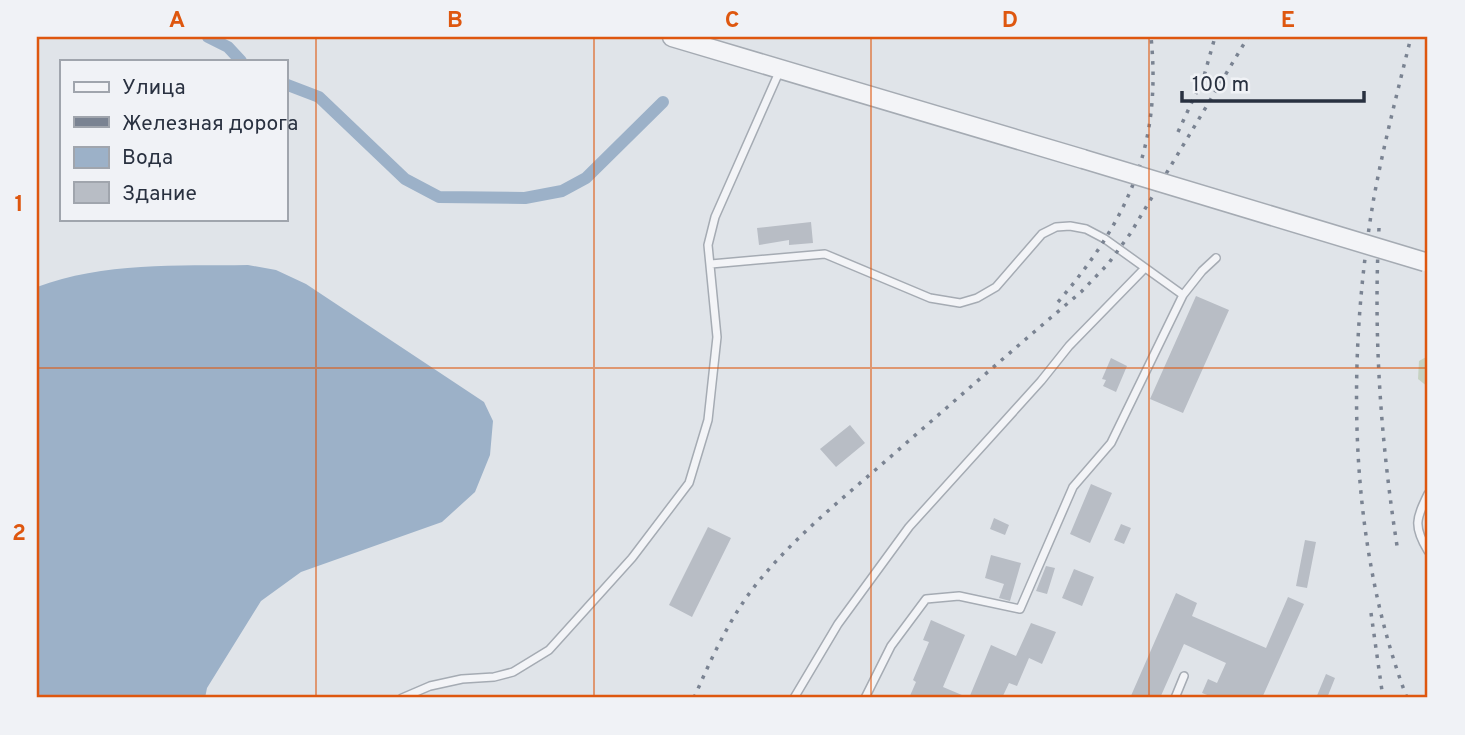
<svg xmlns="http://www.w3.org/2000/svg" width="1465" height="735" viewBox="0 0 1465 735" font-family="Overpass,sans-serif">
<rect width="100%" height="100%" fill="#e0e4e9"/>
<path fill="#c6d2c2" d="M1428,356V387L1418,379L1419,361Z"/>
<path fill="#9cb1c8" d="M248,265L276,270L306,284L484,402L493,421L490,455L475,492L442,522L301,572L261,601L207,688L205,698H37V287C103,262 178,266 248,265Z"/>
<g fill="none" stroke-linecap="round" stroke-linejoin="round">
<path stroke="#9cb1c8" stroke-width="12" d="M208,37L228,47L241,61
M285,84L319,97L405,179L439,197L525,198L562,191L586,178L663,102"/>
</g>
<path fill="#b8bdc5" d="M811,222L813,243L789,245V240L759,245L757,228Z
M1196,296L1229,310L1183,413L1150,399Z
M1111,358L1127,366L1116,392L1103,386L1106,380L1102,379Z
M850,425L865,443L836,467L820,449Z
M1091,484L1112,493L1090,543L1070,534Z
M994,518L1009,525L1005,535L990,529Z
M1121,524L1131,528L1124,544L1114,540Z
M708,527L731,538L692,617L669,605Z
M1305,540L1316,542L1307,588L1296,586Z
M991,555L1021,563L1010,601L999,598L1004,584L985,578Z
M1046,566L1055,568L1047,594L1036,591Z
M1074,569L1094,577L1082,606L1062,598Z
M1176,593L1197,603L1192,616L1266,648L1288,597L1304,604L1262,698H1215L1202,693L1208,679L1217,683L1226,663L1184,644L1160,698H1130Z
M931,620L965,635L943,687L969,698L991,645L1016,656L1031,623L1056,632L1042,664L1029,658L1017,686L1009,683L1002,698H909L916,682L913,680L929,642L923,640Z
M1326,674L1335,678L1327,698H1316Z"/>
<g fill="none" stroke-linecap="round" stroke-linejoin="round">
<g stroke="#a5abb3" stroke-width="10">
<path id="service" d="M711,264L825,254L930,298L960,303L977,298L996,287L1042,234L1056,227L1070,226L1086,229L1105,239L1183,295
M1428,494C1416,519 1413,526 1428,551
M402,698L430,686L462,679L494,677L513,672L549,650L632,558L689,483L708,420L717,337L708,245L715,217L780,70
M794,698L838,624L909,527L1041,381L1069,346L1145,268
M865,698L891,646L926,599L959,596L1020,609L1073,487L1111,443L1183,295L1202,271L1216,258
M1175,698L1184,676"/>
</g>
<g stroke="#a5abb3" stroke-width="21">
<path id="tertiary" d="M672,37L1083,159"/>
</g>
<use href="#service" stroke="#f3f4f7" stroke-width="7"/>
<use href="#tertiary" stroke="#f3f4f7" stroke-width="18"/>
<path stroke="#7a8392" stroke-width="3.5" stroke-dasharray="3.5 7" stroke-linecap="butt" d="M1178,132L1204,76L1215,37
M1379,228C1373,336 1381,445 1398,552
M1058,302C1128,220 1162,146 1151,37
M1371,613L1383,698
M694,698C710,661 727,624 751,591C790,540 841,500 888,459C952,403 1016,347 1081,292L1108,264L1130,234L1248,37
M1407,698C1348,543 1346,359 1374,197C1384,143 1398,90 1411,37"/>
<g stroke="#a5abb3" stroke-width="21" stroke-linecap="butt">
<path id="tertiary-bridge" d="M1083,159L1425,262"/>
</g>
<use href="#tertiary-bridge" stroke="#f3f4f7" stroke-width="18"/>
</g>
<path fill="none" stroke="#de570f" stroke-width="2" stroke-opacity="0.55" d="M316,37V698M594,37V698M871,37V698M1149,37V698M37,368H1428"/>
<rect width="1465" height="735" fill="none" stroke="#f0f2f6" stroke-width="77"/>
<rect x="60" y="60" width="228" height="161" fill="#f0f2f6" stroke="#a0a5ad" stroke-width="2"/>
<rect x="74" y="82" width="35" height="10" fill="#f3f4f7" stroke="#a0a5ad" stroke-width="2"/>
<text x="122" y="94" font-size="21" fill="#293140">Улица</text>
<rect x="74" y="117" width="35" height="10" fill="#7a8392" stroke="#a0a5ad" stroke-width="2"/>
<text x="122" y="130" font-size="21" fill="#293140">Железная дорога</text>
<rect x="74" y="147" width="35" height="21" fill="#9cb1c8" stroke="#a0a5ad" stroke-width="2"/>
<text x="122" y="164" font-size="21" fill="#293140">Вода</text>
<rect x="74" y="182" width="35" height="21" fill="#b8bdc5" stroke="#a0a5ad" stroke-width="2"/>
<text x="122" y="200" font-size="21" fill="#293140">Здание</text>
<path d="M1182 91v10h182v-10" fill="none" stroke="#293140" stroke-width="3.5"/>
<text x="1192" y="91" font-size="21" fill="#293140" stroke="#f0f2f6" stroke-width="5" paint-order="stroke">100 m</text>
<rect x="38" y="38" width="1388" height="658" fill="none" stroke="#de570f" stroke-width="2.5"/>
<g font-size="23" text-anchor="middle" font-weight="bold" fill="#de570f">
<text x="177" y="27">A</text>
<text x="455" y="27">B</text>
<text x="732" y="27">C</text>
<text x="1010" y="27">D</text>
<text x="1288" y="27">E</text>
<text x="19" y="211">1</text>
<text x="19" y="540">2</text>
</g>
</svg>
